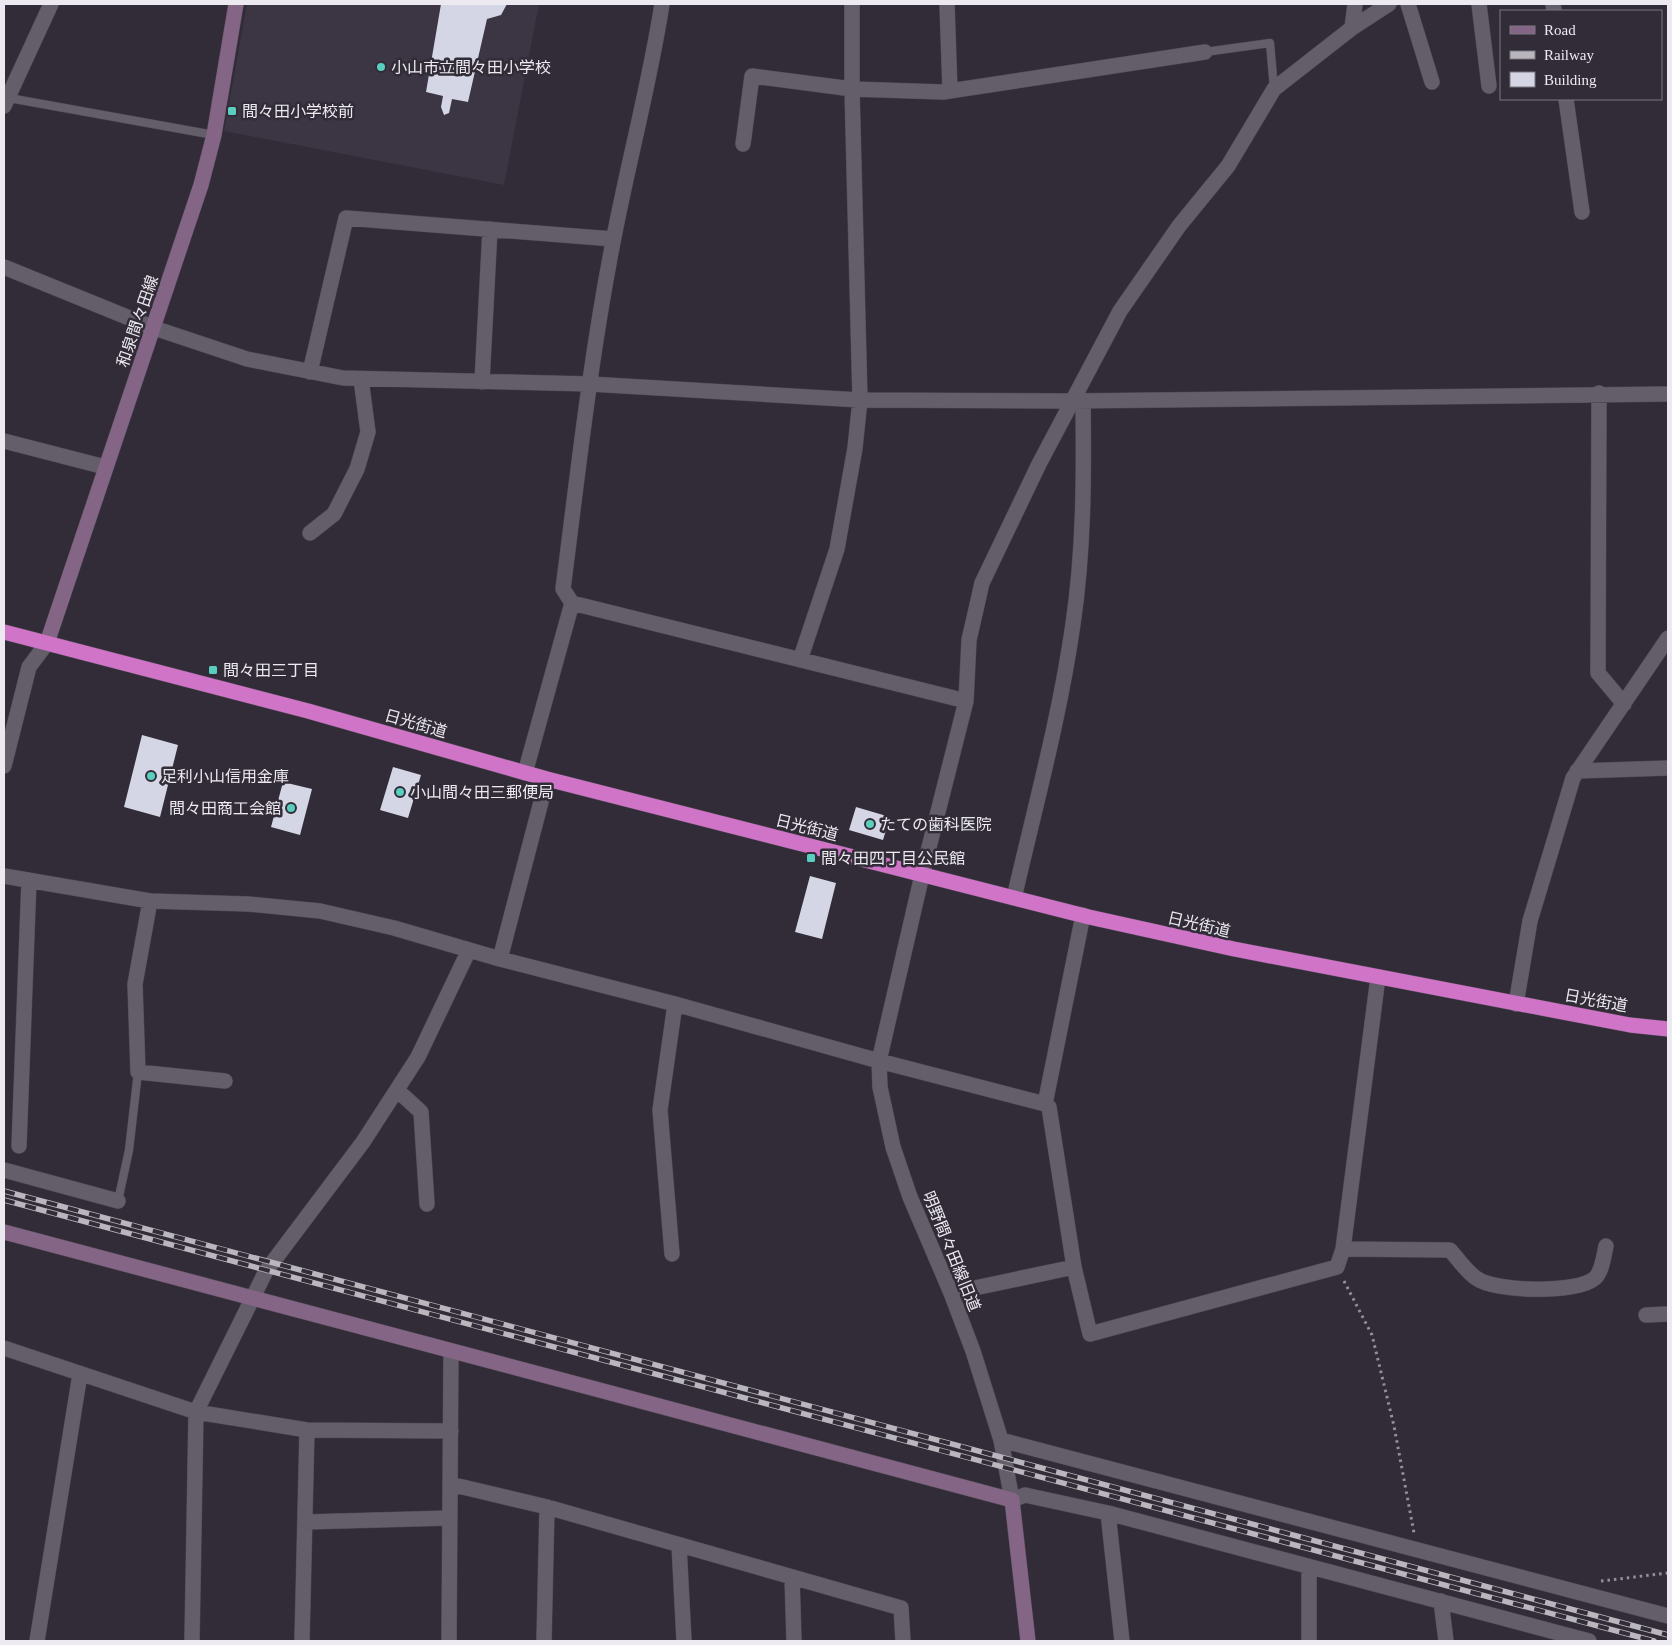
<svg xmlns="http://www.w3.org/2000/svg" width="1672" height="1645" viewBox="0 0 1672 1645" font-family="'Times New Roman','Noto Sans JP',serif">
<rect width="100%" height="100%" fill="#312c37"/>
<path fill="#3c3544" d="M247,4H539L504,185L224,131Z"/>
<path fill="#d4d6e5" d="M441,4H507L501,15L487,19L468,102L452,99L449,113L444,115L441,107L443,96L426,92Z
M142,735L178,745L160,817L124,807Z
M393,767L421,775L408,818L380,810Z
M283,782L312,789L300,835L271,827Z
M856,807L890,817L883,840L849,830Z
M810,876L836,883L822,939L795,932Z"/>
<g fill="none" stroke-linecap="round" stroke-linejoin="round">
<g stroke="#4c4750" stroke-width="9">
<path id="lane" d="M1205,52L1270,43L1274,89
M9,98L214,135
M118,1201L129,1150L138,1072"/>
</g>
<g stroke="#4c4750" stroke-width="16">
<path id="street" d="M947,4L950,91
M1389,4L1352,28L1274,89L1228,166L1179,226L1120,311L1039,464L982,583L969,640L966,701L922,875L879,1061L880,1087L893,1147L910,1197L951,1293L973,1351L1001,1440L1012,1500L1025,1495L1108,1513L1589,1641
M1408,4L1432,82
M1479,4L1489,86
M1553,4L1554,11
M1352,28L1355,4
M1566,99L1582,212
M4,106L51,4
M743,144L752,76L852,89L943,92L1205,52
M4,267L154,328L247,359L343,378L590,384L860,400L1071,401L1668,394
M310,372L346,218L613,239
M482,382L490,229
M1599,393L1598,673L1624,704
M4,441L105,467
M310,533L334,514L357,469L368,432L361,379
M572,603L563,589C578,472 591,353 614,237C629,159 650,82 662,4
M800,660L837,549L855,448L860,400L852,89V4
M4,766L29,667L47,643
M1577,771L1668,768
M525,773L572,603L966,701
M4,876L150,901L248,904L320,911L394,928L500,959L675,1004L879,1061L1045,1104L1049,1107L1074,1267L1090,1334L1337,1267L1343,1249L1378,977
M1014,898C1035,807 1060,716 1073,624C1084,549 1084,475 1083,400
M150,901L135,984L138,1072L225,1081
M500,959L547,779
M1516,1004L1530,921L1573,778L1668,638
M397,1090L421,1112L427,1204
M1045,1104L1083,915
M19,1146L29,880
M4,1170L118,1201
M1343,1249L1450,1250C1458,1259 1466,1271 1476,1278C1494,1292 1578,1294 1595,1278C1602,1272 1604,1255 1606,1246
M672,1254L660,1110L675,1004
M951,1293L1074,1267
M1646,1315L1668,1314
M4,1348L196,1412L307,1430L451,1431
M1001,1440L1668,1616
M450,1484L547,1507L901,1608L903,1641
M1108,1513L1122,1641
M305,1522L450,1518
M679,1545L684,1641
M792,1577L794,1641
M1441,1601L1446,1641
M37,1641L80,1374
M192,1641L196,1412L266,1271L363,1142L418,1057L469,950
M302,1641L307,1430
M449,1641L451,1351
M544,1641L547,1507
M1309,1641V1567"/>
</g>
<g stroke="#4c4750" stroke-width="16">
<path id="secondary" d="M47,643L201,185L214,135L236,4
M4,1232C340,1320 676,1411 1012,1500L1028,1641"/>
</g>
<g stroke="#4c4750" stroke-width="16">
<path id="highway" d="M4,632L308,711L547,779L1089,917L1234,949L1630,1025L1668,1029"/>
</g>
<path stroke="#938f98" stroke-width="3" stroke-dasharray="2.5 4" stroke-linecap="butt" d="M1344,1281L1372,1335L1394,1426L1414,1533
M1601,1581L1668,1573"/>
<use href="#lane" stroke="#635e6a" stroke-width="8"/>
<use href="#street" stroke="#635e6a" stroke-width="15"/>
<use href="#secondary" stroke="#846586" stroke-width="15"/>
<use href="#highway" stroke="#d074c8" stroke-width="15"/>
<g stroke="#bab6be" stroke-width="5.5">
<path id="rail" d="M4,1191L1668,1635
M4,1200L1654,1641"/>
</g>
<use href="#rail" stroke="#312c37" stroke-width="4" stroke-dasharray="11" stroke-linecap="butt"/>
</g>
<g fill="#59cebe" stroke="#312c37" stroke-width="2">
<circle cx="381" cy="67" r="5"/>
<rect x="227" y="106" width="10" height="10" rx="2.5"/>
<rect x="208" y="665" width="10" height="10" rx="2.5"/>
<circle cx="151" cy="776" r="5"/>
<circle cx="400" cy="792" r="5"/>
<circle cx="291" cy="808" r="5"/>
<circle cx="870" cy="824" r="5"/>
<rect x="806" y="853" width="10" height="10" rx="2.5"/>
</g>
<g text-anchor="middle" stroke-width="5" stroke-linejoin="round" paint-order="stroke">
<g font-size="16" fill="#ece9f0" stroke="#312c37" text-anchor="start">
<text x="391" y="73">小山市立間々田小学校</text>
<text x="242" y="117">間々田小学校前</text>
<text x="223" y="676">間々田三丁目</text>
<text x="161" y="782">足利小山信用金庫</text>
<text x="410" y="798">小山間々田三郵便局</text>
<text x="281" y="814" text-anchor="end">間々田商工会館</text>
<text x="880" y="830">たての歯科医院</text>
<text x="821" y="864">間々田四丁目公民館</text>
</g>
<g font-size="16" fill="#ece9f0" stroke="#312c37">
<text transform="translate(137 321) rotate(-71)" y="6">和泉間々田線</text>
<text transform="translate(416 723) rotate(16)" y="6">日光街道</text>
<text transform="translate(807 827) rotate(14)" y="6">日光街道</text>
<text transform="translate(1199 924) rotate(13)" y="6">日光街道</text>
<text transform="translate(1596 1000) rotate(10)" y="6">日光街道</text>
<text transform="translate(952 1251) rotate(68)" y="6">明野間々田線旧道</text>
</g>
</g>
<rect width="1672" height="1645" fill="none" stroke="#ece9f0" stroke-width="10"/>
<rect x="1500" y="10" width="162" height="90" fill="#312c37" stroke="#7c7881"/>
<rect x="1510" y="26" width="25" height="8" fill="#846586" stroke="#7c7881"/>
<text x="1544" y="35" font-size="15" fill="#ece9f0">Road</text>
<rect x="1510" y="51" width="25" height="8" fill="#bab6be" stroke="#7c7881"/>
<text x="1544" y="60" font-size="15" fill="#ece9f0">Railway</text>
<rect x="1510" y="72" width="25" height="15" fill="#d4d6e5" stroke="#7c7881"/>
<text x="1544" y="85" font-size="15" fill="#ece9f0">Building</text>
</svg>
